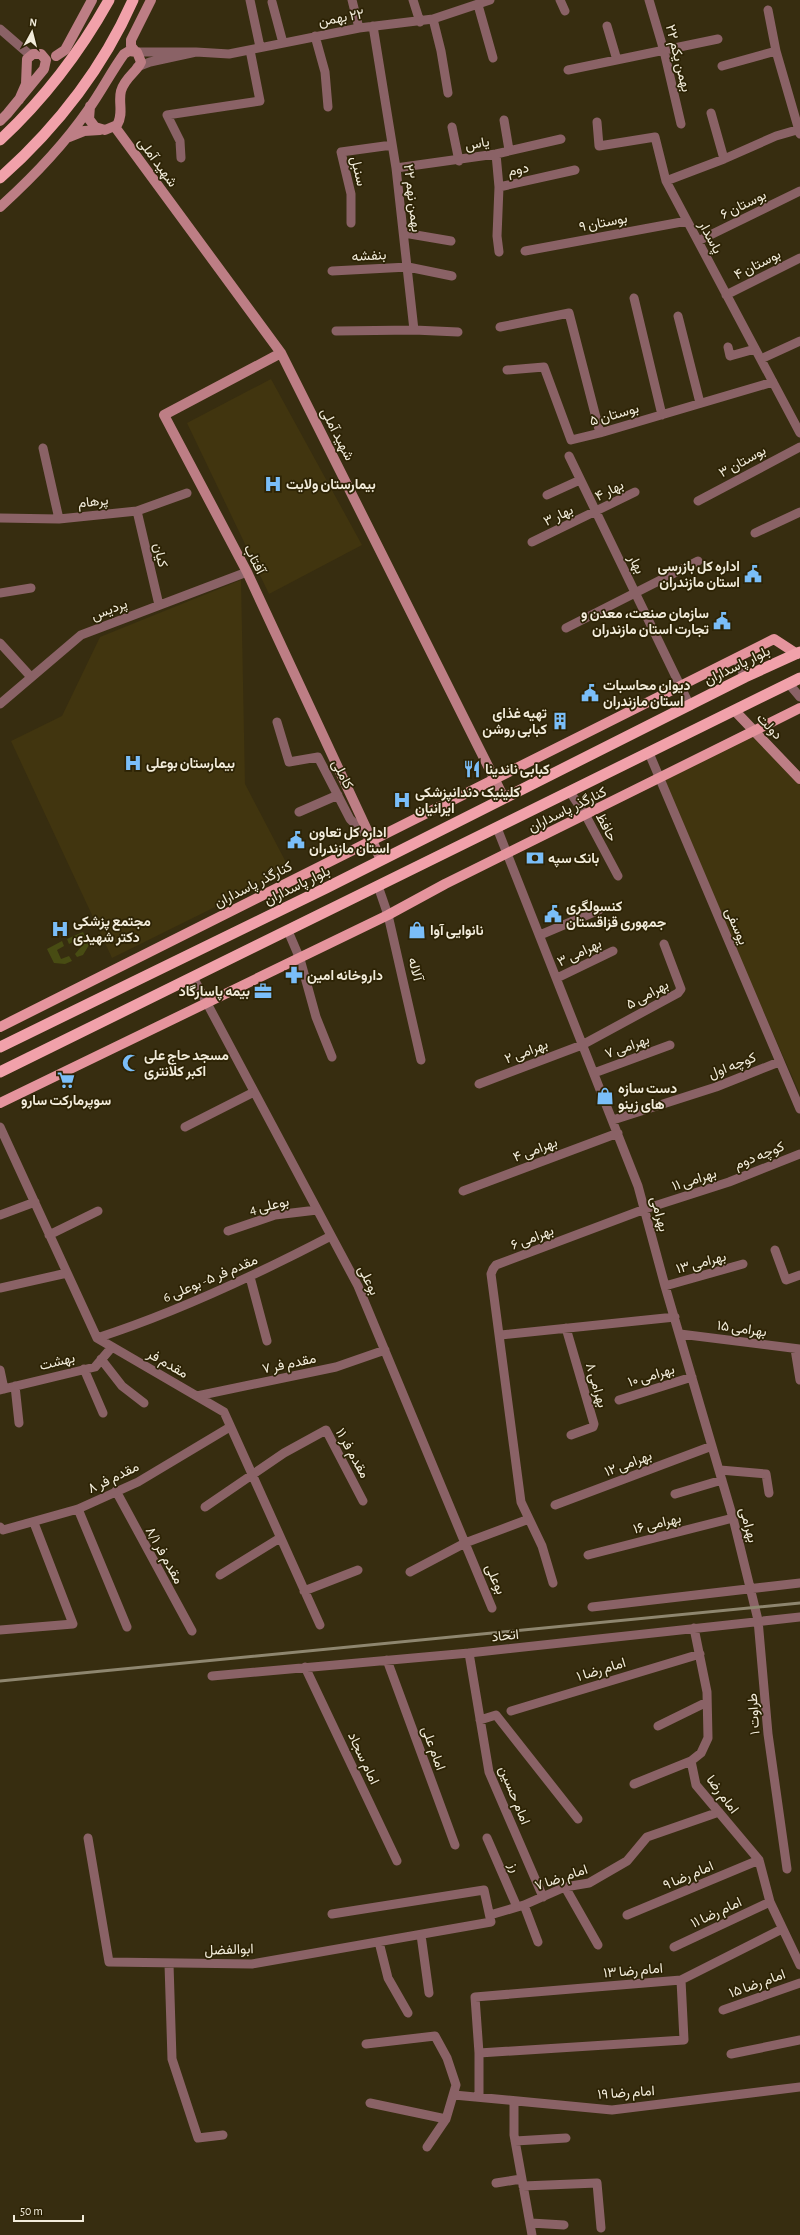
<svg xmlns="http://www.w3.org/2000/svg" width="800" height="2235" viewBox="0 0 800 2235" font-family="'Alegreya Sans',Vazirmatn,sans-serif">
<rect width="100%" height="100%" fill="#372d10"/>
<path fill="#41350f" d="M271,379L362,545L269,594L187,423Z
M241,580L245,784L290,870L112,958L11,741L62,716L100,637Z
M753,730L800,777V1094L660,778Z"/>
<path fill="#484c13" d="M83,932L89,945L83,955L77,957L75,954L81,947L76,940L69,944L67,939Z
M62,941L64,946L57,950L61,959L69,956L72,961L65,964L54,963L47,949Z"/>
<g fill="none" stroke-linecap="round" stroke-linejoin="round">
<path stroke="#8a6266" stroke-width="9" d="M250,0L260,47
M352,0L359,28
M413,0L420,22
M560,0L565,11
M649,0L664,51L681,124
M272,2L283,43
M478,5L493,58
M768,10L776,51L800,134
M433,19L441,51L448,93
M373,26L396,168L414,330L458,332
M607,26L617,60
M0,29L30,55
M315,36L325,72L328,107
M137,52H196L150,62L137,67
M196,52L229,54L359,28L433,19L490,0
M722,66L776,51
M568,70L718,39
M711,113L724,159
M504,120L509,150
M597,122L599,146L655,137L666,181L800,433
M452,127L459,161
M496,154L499,187L575,170
M181,158L180,141L167,115L260,101L250,50
M396,168L496,154L561,139
M666,181L724,159L776,136L800,129
M351,223V194L341,152L392,145
M404,233L451,241
M698,241L800,191
M525,251L687,221
M499,252L497,236L499,187
M332,271L408,267L452,276
M726,295L800,258
M634,298L662,415
M678,316L700,403
M500,327L569,313L600,433
M336,331L414,330
M728,347L730,356L755,349
M761,359L800,341
M507,370L544,367L571,440L600,433L773,382
M43,448L59,519
M569,456L690,706
M547,495L580,480
M698,501L800,447
M137,511L159,605
M0,518L59,519L137,511L187,493
M755,533L800,512
M532,542L635,492
M0,593L31,588
M566,628L698,561
M0,643L31,677
M736,658L745,677
M789,684L800,697
M0,704L81,635L247,572
M277,722L289,762L318,757L350,819L370,839
M649,753L800,1109
M570,792L586,816L618,876
M299,812L338,795
M497,828L638,1186L665,1286L733,1518L758,1620L768,1734L787,1869
M378,886L388,915L421,1060
M288,931L300,959L316,1017L332,1057
M540,935L599,910
M193,977L358,1286L492,1608
M557,978L613,951
M594,1073L670,1045
M479,1084L582,1045L678,993L681,989L664,944
M613,1120L716,1087L779,1062
M0,1127L97,1338L224,1412L320,1625
M185,1127L254,1092
M463,1191L618,1133
M0,1215L35,1202
M228,1231L275,1215L317,1210
M49,1235L98,1211
M775,1250L786,1280L800,1275
M250,1277L267,1341
M665,1286L743,1264
M0,1288L67,1273
M566,1328L594,1424L593,1427L571,1435
M680,1334L800,1349
M501,1335L675,1317
M97,1338C178,1312 256,1275 331,1236
M795,1349L800,1380
M101,1359L122,1386L144,1403
M84,1369L103,1413
M0,1370L4,1389
M15,1386L19,1423
M0,1390L95,1367L112,1347
M197,1396L336,1367L385,1350
M619,1400L692,1377
M720,1470L766,1474L769,1493
M116,1491L192,1631
M675,1494L722,1480
M555,1505L712,1446
M205,1507L284,1453L326,1430L363,1501
M78,1509L127,1627
M0,1527L3,1530L78,1509L138,1482L230,1427
M588,1555L733,1518
M410,1572L465,1543L529,1519
M220,1575L280,1538
M553,1583L542,1546L521,1502L491,1274L493,1269L496,1265L645,1209L729,1182L800,1154
M304,1591L358,1570
M592,1607L800,1583
M694,1628L707,1692L708,1738L701,1753L691,1761L696,1785L759,1860L770,1902L800,1965
M0,1630L73,1624L34,1523
M469,1653L489,1772L543,1897
M387,1660L455,1845
M305,1667L397,1861
M212,1676L469,1653L800,1617
M511,1711L700,1654
M480,1720L496,1715L578,1819
M658,1726L707,1702
M634,1784L691,1761
M88,1838L109,1962L252,1964L491,1922L484,1890L332,1914
M487,1838L517,1907
M565,1887L598,1945
M524,1905L538,1942
M490,1915L524,1905L565,1887L589,1883L627,1861L647,1837L719,1812
M627,1915L759,1860
M421,1935L429,1993
M379,1942L388,1978L408,2013
M674,1947L770,1902
M169,1964L172,2059L198,2138L223,2135
M681,1980L684,2040L479,2053L475,1997L681,1980L782,1929
M723,2010L800,1983
M366,2044L435,2036L447,2058L456,2085L446,2119L370,2103
M479,2053V2097
M731,2054L800,2040
M454,2095L612,2110L800,2087
M514,2101V2135L532,2235
M515,2141L566,2138
M427,2147L446,2119
M496,2183L521,2179
M523,2186L597,2183L601,2228
M531,2223L564,2225"/>
<path stroke="#bd7e85" stroke-width="10" d="M135,51L131,46V40L151,0
M56,56L65,50L92,0
M0,121L7,114L44,69L46,60L41,54H33L27,59L26,84L19,100
M115,127L281,353L504,798
M69,137L84,131L100,130
M0,207C32,178 63,146 88,110C101,92 111,72 124,54L129,51L137,52L141,62C137,72 125,77 121,91C118,102 124,114 117,125L105,130L95,127L89,119L90,106
M281,353L164,415L247,572L381,860
M735,711L800,779"/>
<path stroke="#e5949d" stroke-width="10" d="M0,1027L774,639L797,654
M0,1103L388,915L445,884L800,708"/>
<path stroke="#f1a1aa" stroke-width="11" d="M0,140C43,100 80,52 109,0
M0,178C55,129 103,68 133,0
M0,1047L326,888L745,677L800,652
M0,1072L800,678"/>
<path stroke="#8e866f" stroke-width="3" d="M0,1681L800,1603"/>
</g>
<defs>
<g id="hospital-bare" transform="scale(1.38)"><path d="M-5-5h3v3.5h4V-5h3V5h-3V1.5h-4V5h-3Z" fill="#7abef8" stroke="#2d2305" stroke-width="2.5" paint-order="stroke"/></g>
<g id="civic-bare" transform="scale(1.38)"><path d="M-.6-6.5H3V-4.5H.6V-3L4-1V1h2V6H-6V1h2V-1L-.6-3ZM-1.2 2.5V6h2.4V2.5Z" fill="#7abef8" stroke="#2d2305" stroke-width="2.5" paint-order="stroke"/></g>
<g id="building-bare" transform="scale(1.38)"><path d="M-4-6H4V6H1V3H-1V6H-4ZM-2.5-4.3h1.7v1.8h-1.7ZM.8-4.3h1.7v1.8H.8ZM-2.5-1h1.7V.8h-1.7ZM.8-1h1.7V.8H.8Z" fill="#7abef8" stroke="#2d2305" stroke-width="2.5" paint-order="stroke"/></g>
<g id="restaurant-bare" transform="scale(1.38)"><path d="M-5-6h1v4h1v-4h1v4h1v-4h1v5L-1.5 .5V6h-2V.5L-5-1ZM5-6V6H3V1.5H1.5Q1.5-4 5-6Z" fill="#7abef8" stroke="#2d2305" stroke-width="2.5" paint-order="stroke"/></g>
<g id="bank-bare" transform="scale(1.38)"><path d="M-6-4H6V4H-6ZM0-2.3a2.3 2.3 0 1 0 0 4.6a2.3 2.3 0 1 0 0-4.6Z" fill="#7abef8" stroke="#2d2305" stroke-width="2.5" paint-order="stroke"/></g>
<g id="shop-bare" transform="scale(1.38)"><path d="M-5-2.5h2.3a2.7 3.5 0 0 1 5.4 0H5L5.5 6h-11ZM-1.5-2.5h3a1.5 2.3 0 0 0-3 0Z" fill="#7abef8" stroke="#2d2305" stroke-width="2.5" paint-order="stroke"/></g>
<g id="pharmacy-bare" transform="scale(1.38)"><path d="M-2-6h4v4h4v4h-4v4h-4v-4h-4v-4h4Z" fill="#7abef8" stroke="#2d2305" stroke-width="2.5" paint-order="stroke"/></g>
<g id="office-bare" transform="scale(1.38)"><path d="M-6-3h4V-5.5h4V-3h4V5H-6ZM-1-4.5V-3h2v-1.5ZM-6 0V1H6V0Z" fill="#7abef8" stroke="#2d2305" stroke-width="2.5" paint-order="stroke"/></g>
<g id="mosque-bare" transform="scale(1.38)"><path d="M3.5-4.9A6 6 0 1 0 3.5 4.9A5 5 0 1 1 3.5-4.9Z" fill="#7abef8" stroke="#2d2305" stroke-width="2.5" paint-order="stroke"/></g>
<g id="supermarket-bare" transform="scale(1.38)"><path d="M-6-5.5h2.5l.6 2H6L4.5 2H-2.5L-4.4-4H-6ZM-1.5 3.2a1.3 1.3 0 1 0 .1 0ZM3 3.2a1.3 1.3 0 1 0 .1 0Z" fill="#7abef8" stroke="#2d2305" stroke-width="2.5" paint-order="stroke"/></g>
</defs>
<g fill-rule="evenodd">
<use href="#hospital-bare" x="273" y="484"/>
<use href="#civic-bare" x="753" y="574"/>
<use href="#civic-bare" x="722" y="621"/>
<use href="#civic-bare" x="590" y="693"/>
<use href="#building-bare" x="560" y="721"/>
<use href="#hospital-bare" x="133" y="763"/>
<use href="#restaurant-bare" x="472" y="769"/>
<use href="#hospital-bare" x="402" y="800"/>
<use href="#civic-bare" x="296" y="840"/>
<use href="#bank-bare" x="535" y="858"/>
<use href="#civic-bare" x="553" y="914"/>
<use href="#hospital-bare" x="60" y="929"/>
<use href="#shop-bare" x="417" y="930"/>
<use href="#pharmacy-bare" x="294" y="975"/>
<use href="#office-bare" x="263" y="991"/>
<use href="#mosque-bare" x="131" y="1063"/>
<use href="#supermarket-bare" x="66" y="1080"/>
<use href="#shop-bare" x="605" y="1096"/>
</g>
<g text-anchor="middle" stroke-width="3.5" stroke-linejoin="round" paint-order="stroke">
<g font-size="14" fill="#f2ecdb" stroke="#2d2305">
<text transform="translate(341 17) rotate(-10)" y="5">٢٢ بهمن</text>
<text transform="translate(679 58) rotate(76)" y="5">۲۲ بهمن یکم</text>
<text transform="translate(477 143) rotate(-10)" y="5">یاس</text>
<text transform="translate(158 162) rotate(54)" y="5">شهید آملی</text>
<text transform="translate(518 169) rotate(-12)" y="5">دوم</text>
<text transform="translate(359 171) rotate(77)" y="5">سنبل</text>
<text transform="translate(413 198) rotate(83)" y="5">۲۲ بهمن نهم</text>
<text transform="translate(743 204) rotate(-26)" y="5">بوستان ۶</text>
<text transform="translate(603 222) rotate(-11)" y="5">بوستان ۹</text>
<text transform="translate(711 237) rotate(62)" y="5">پاسدار</text>
<text transform="translate(369 255) rotate(-3)" y="5">بنفشه</text>
<text transform="translate(757 264) rotate(-27)" y="5">بوستان ۴</text>
<text transform="translate(614 414) rotate(-16)" y="5">بوستان ۵</text>
<text transform="translate(338 434) rotate(63)" y="5">شهید آملی</text>
<text transform="translate(742 461) rotate(-29)" y="5">بوستان ۳</text>
<text transform="translate(609 490) rotate(-27)" y="5">بهار ۴</text>
<text transform="translate(93 501) rotate(-6)" y="5">پرهام</text>
<text transform="translate(558 515) rotate(-26)" y="5">بهار ۳</text>
<text transform="translate(161 555) rotate(77)" y="5">کیان</text>
<text transform="translate(255 559) rotate(63)" y="5">آفتاب</text>
<text transform="translate(637 564) rotate(63)" y="5">بهار</text>
<text transform="translate(109 609) rotate(-21)" y="5">پردیس</text>
<text transform="translate(737 665) rotate(-26)" y="5">بلوار پاسداران</text>
<text transform="translate(770 726) rotate(47)" y="5">دولت</text>
<text transform="translate(343 774) rotate(63)" y="5">کاملی</text>
<text transform="translate(567 809) rotate(-26)" y="5">کنارگذر پاسداران</text>
<text transform="translate(607 827) rotate(62)" y="5">حافظ</text>
<text transform="translate(253 884) rotate(-27)" y="5">کنارگذر پاسداران</text>
<text transform="translate(297 885) rotate(-26)" y="5">بلوار پاسداران</text>
<text transform="translate(737 926) rotate(67)" y="5">یوسفی</text>
<text transform="translate(579 952) rotate(-26)" y="5">بهرامی ۳</text>
<text transform="translate(416 969) rotate(76)" y="5">آلاله</text>
<text transform="translate(647 994) rotate(-29)" y="5">بهرامی ۵</text>
<text transform="translate(627 1046) rotate(-20)" y="5">بهرامی ۷</text>
<text transform="translate(526 1051) rotate(-21)" y="5">بهرامی ۲</text>
<text transform="translate(732 1065) rotate(-21)" y="5">کوچه اول</text>
<text transform="translate(535 1149) rotate(-21)" y="5">بهرامی ۴</text>
<text transform="translate(759 1155) rotate(-22)" y="5">کوچه دوم</text>
<text transform="translate(694 1179) rotate(-18)" y="5">بهرامی ۱۱</text>
<text transform="translate(269 1205) rotate(-13)" y="5">بوعلی 4</text>
<text transform="translate(660 1214) rotate(75)" y="5">بهرامی</text>
<text transform="translate(532 1237) rotate(-21)" y="5">بهرامی ۶</text>
<text transform="translate(701 1262) rotate(-15)" y="5">بهرامی ۱۳</text>
<text transform="translate(210 1278) rotate(-23)" y="5">مقدم فر ۵- بوعلی 6</text>
<text transform="translate(369 1280) rotate(64)" y="5">بوعلی</text>
<text transform="translate(742 1328) rotate(8)" y="5">بهرامی ۱۵</text>
<text transform="translate(57 1361) rotate(-14)" y="5">بهشت</text>
<text transform="translate(168 1363) rotate(30)" y="5">مقدم فر</text>
<text transform="translate(289 1363) rotate(-12)" y="5">مقدم فر ۷</text>
<text transform="translate(651 1375) rotate(-17)" y="5">بهرامی ۱۰</text>
<text transform="translate(597 1385) rotate(74)" y="5">بهرامی ۸</text>
<text transform="translate(353 1453) rotate(61)" y="5">مقدم فر ۱۱</text>
<text transform="translate(628 1463) rotate(-21)" y="5">بهرامی ۱۲</text>
<text transform="translate(113 1477) rotate(-26)" y="5">مقدم فر ۸</text>
<text transform="translate(657 1523) rotate(-14)" y="5">بهرامی ۱۶</text>
<text transform="translate(749 1525) rotate(75)" y="5">بهرامی</text>
<text transform="translate(165 1555) rotate(61)" y="5">مقدم فر ۸/۱</text>
<text transform="translate(496 1579) rotate(67)" y="5">بوعلی</text>
<text transform="translate(505 1635) rotate(-6)" y="5">اتحاد</text>
<text transform="translate(601 1669) rotate(-17)" y="5">امام رضا ۱</text>
<text transform="translate(753 1714) rotate(-94)" y="5">طراوت ۱</text>
<text transform="translate(434 1748) rotate(70)" y="5">امام علی</text>
<text transform="translate(364 1758) rotate(65)" y="5">امام سجاد</text>
<text transform="translate(723 1794) rotate(53)" y="5">امام رضا</text>
<text transform="translate(515 1795) rotate(68)" y="5">امام حسین</text>
<text transform="translate(515 1867) rotate(66)" y="5">رز</text>
<text transform="translate(688 1875) rotate(-23)" y="5">امام رضا ۹</text>
<text transform="translate(561 1877) rotate(-19)" y="5">امام رضا ۷</text>
<text transform="translate(716 1912) rotate(-25)" y="5">امام رضا ۱۱</text>
<text transform="translate(229 1949) rotate(-2)" y="5">ابوالفضل</text>
<text transform="translate(633 1970) rotate(-5)" y="5">امام رضا ۱۳</text>
<text transform="translate(757 1983) rotate(-20)" y="5">امام رضا ۱۵</text>
<text transform="translate(626 2092) rotate(-4)" y="5">امام رضا ۱۹</text>
</g>
<g font-size="14" font-weight="bold" fill="#f2ecdb" stroke="#2d2305" text-anchor="start">
<text x="286" y="489">بیمارستان ولایت</text>
<text x="740" y="571" text-anchor="end">اداره کل بازرسی<tspan x="740" dy="16">استان مازندران</tspan></text>
<text x="709" y="618" text-anchor="end">سازمان صنعت، معدن و<tspan x="709" dy="16">تجارت استان مازندران</tspan></text>
<text x="603" y="690">دیوان محاسبات<tspan x="603" dy="16">استان مازندران</tspan></text>
<text x="547" y="718" text-anchor="end">تهیه غذای<tspan x="547" dy="16">کبابی روشن</tspan></text>
<text x="146" y="768">بیمارستان بوعلی</text>
<text x="485" y="774">کبابی ناندینا</text>
<text x="415" y="797">کلینیک دندانپزشکی<tspan x="415" dy="16">ایرانیان</tspan></text>
<text x="309" y="837">اداره کل تعاون<tspan x="309" dy="16">استان مازندران</tspan></text>
<text x="548" y="863">بانک سپه</text>
<text x="566" y="911">کنسولگری<tspan x="566" dy="16">جمهوری قزاقستان</tspan></text>
<text x="73" y="926">مجتمع پزشکی<tspan x="73" dy="16">دکتر شهیدی</tspan></text>
<text x="430" y="935">نانوایی آوا</text>
<text x="307" y="980">داروخانه امین</text>
<text x="250" y="996" text-anchor="end">بیمه پاسارگاد</text>
<text x="144" y="1060">مسجد حاج علی<tspan x="144" dy="16">اکبر کلانتری</tspan></text>
<text x="618" y="1093">دست سازه<tspan x="618" dy="16">های زینو</tspan></text>
<text x="66" y="1105" text-anchor="middle">سوپرمارکت سارو</text>
</g>
</g>
<g transform="translate(32 32) rotate(7)" stroke="#2d2305" stroke-width="3" paint-order="stroke">
<path d="M0-3L7 15L0 10L-7 15Z" fill="#f2ecdb"/>
<text y="-6" font-size="11" font-weight="bold" text-anchor="middle" fill="#f2ecdb">N</text>
</g>
<path d="M14 2215v6h69v-6" fill="none" stroke="#f2ecdb" stroke-width="2"/>
<text x="20" y="2215" font-size="12" fill="#f2ecdb" stroke="#2d2305" stroke-width="3" paint-order="stroke">50 m</text>
</svg>
